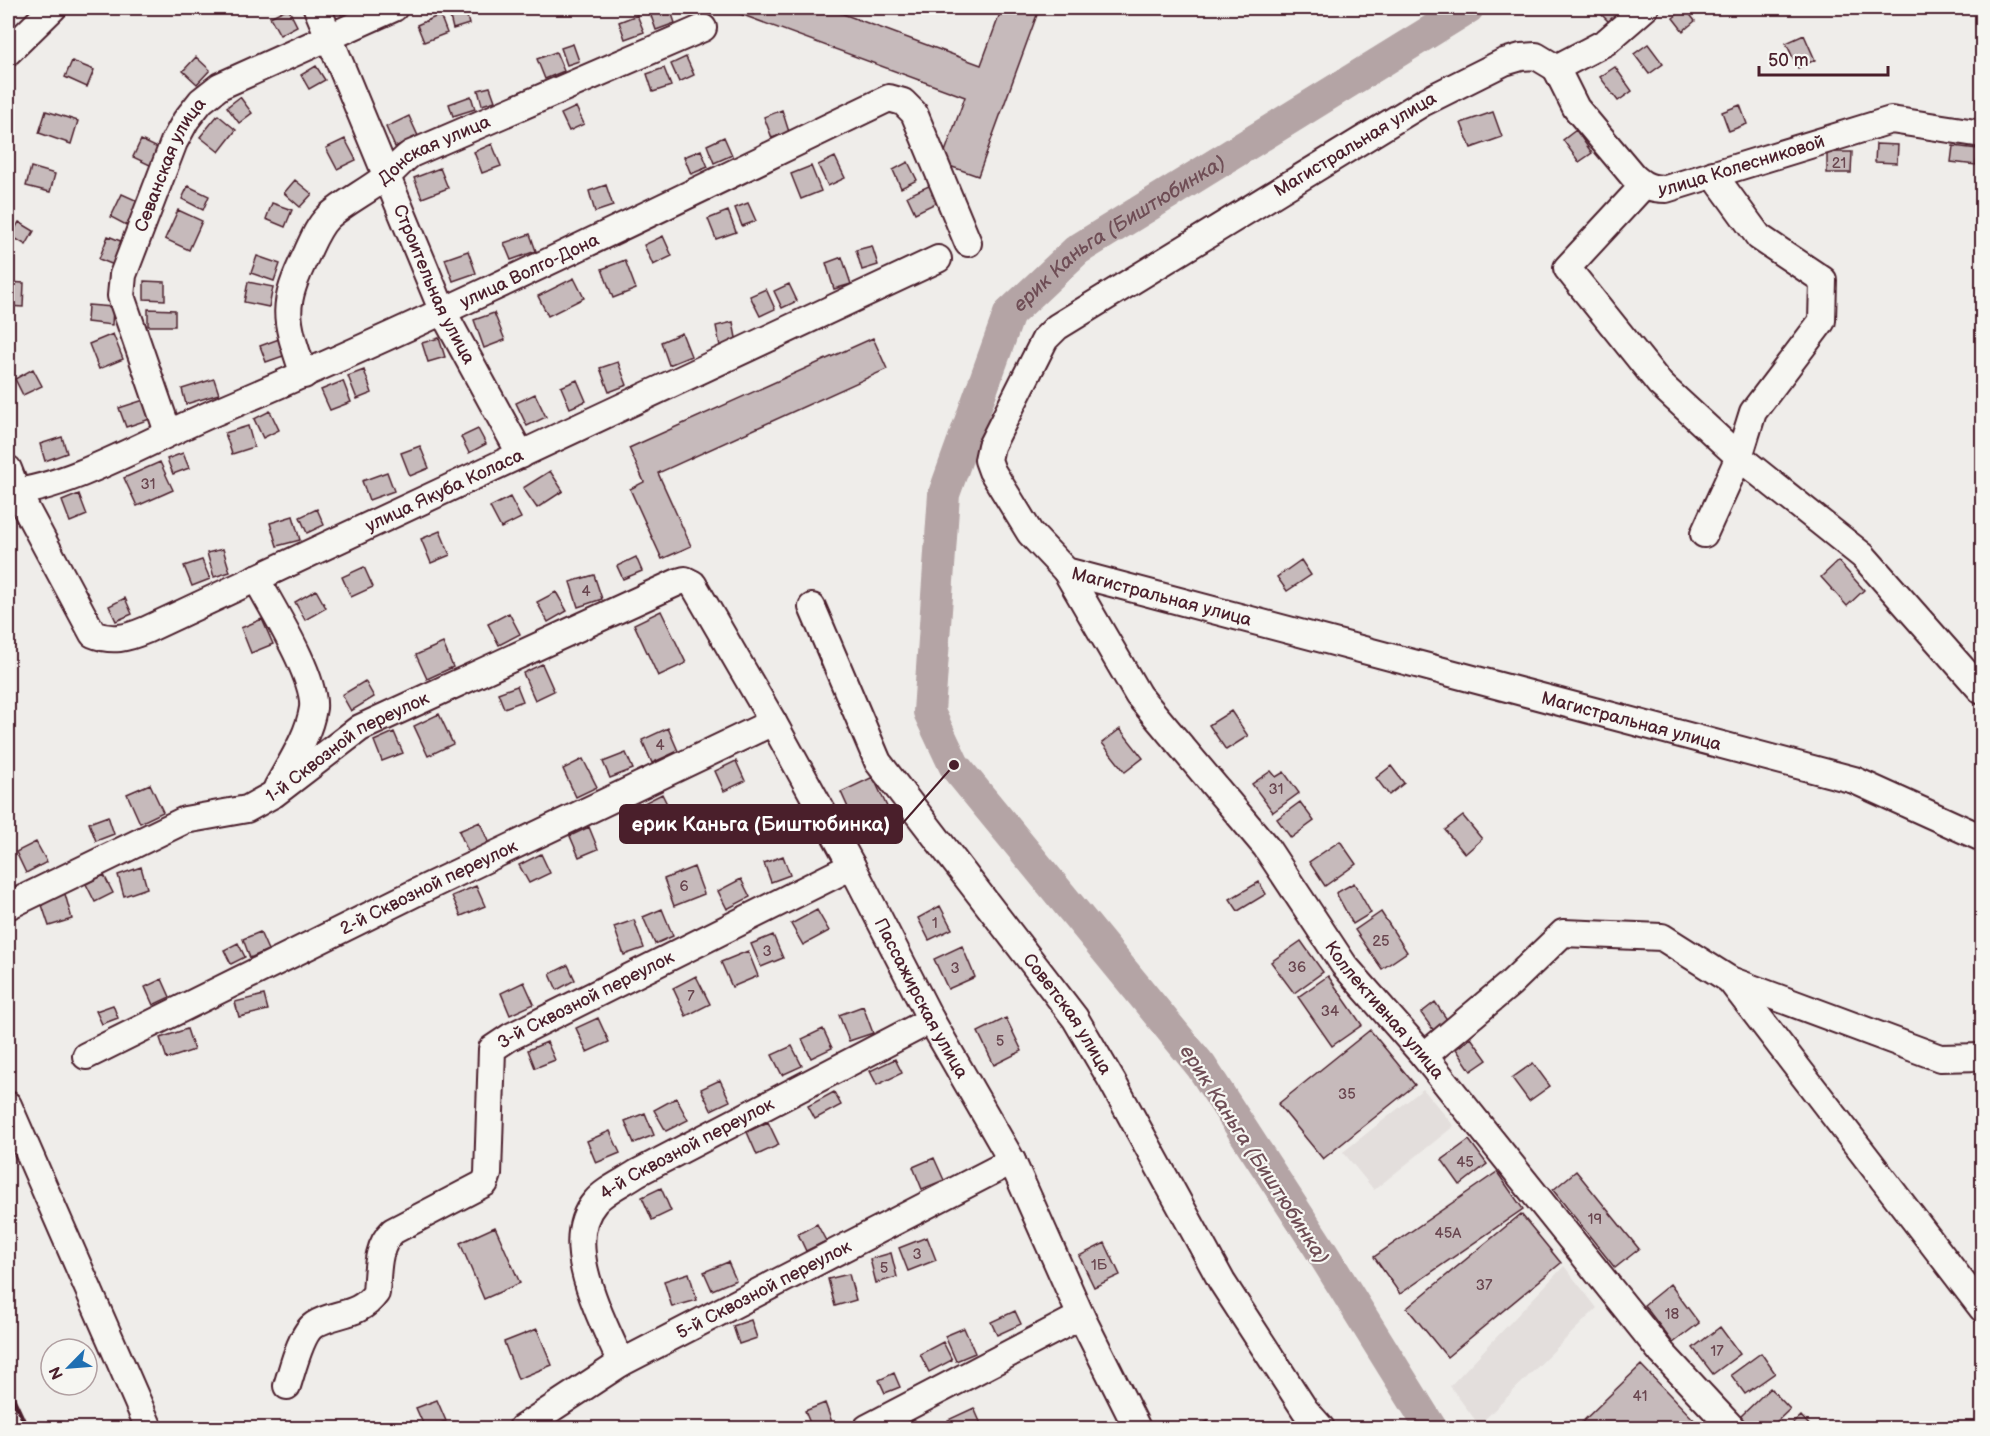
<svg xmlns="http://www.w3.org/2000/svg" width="1990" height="1436" viewBox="0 0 1990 1436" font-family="'Balsamiq Sans',sans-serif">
<rect width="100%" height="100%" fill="#efedea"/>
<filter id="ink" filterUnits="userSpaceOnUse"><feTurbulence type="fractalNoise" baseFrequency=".0167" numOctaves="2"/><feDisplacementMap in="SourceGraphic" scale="12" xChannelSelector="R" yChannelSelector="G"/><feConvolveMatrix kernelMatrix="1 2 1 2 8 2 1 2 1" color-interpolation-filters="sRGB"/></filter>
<g filter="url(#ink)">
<path fill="#e3dedc" d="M1423,1089L1454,1126L1374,1190L1343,1152Z
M1564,1266L1597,1308L1479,1425L1450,1386Z"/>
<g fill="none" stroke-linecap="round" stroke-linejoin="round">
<path stroke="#b4a4a5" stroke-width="32" id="s1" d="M1431,1428L1318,1246L1201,1066L954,765L929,712L944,494L1009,314L1077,250L1468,8"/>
</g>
<path fill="#c6babb" stroke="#4a1f2b" stroke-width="1.5" d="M288,8L297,26L280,35L270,17Z
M338,8H354L341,14Z
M655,8H670L675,23L656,30L649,10Z
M724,8H827L981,65L1002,8H1025L1038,12L978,176L941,163L965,97Z
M1602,8H1618L1627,16L1615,28L1598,11Z
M1685,8L1695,21L1683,31L1673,18Z
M465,9L469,24L453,29L449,13Z
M440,15L447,33L424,42L417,25Z
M637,15L644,32L625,39L619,22Z
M1804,35L1815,60L1798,68L1786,43Z
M573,44L579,61L567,65L561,48Z
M1648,44L1663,64L1649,74L1634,54Z
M556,52L564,71L545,79L537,59Z
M196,57L210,70L197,84L183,71Z
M686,57L694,75L679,82L671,64Z
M72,61L94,70L87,87L65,77Z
M316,66L325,80L309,89L301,75Z
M1615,67L1632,91L1618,101L1600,77Z
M664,68L671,86L653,92L647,74Z
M490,87L495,101L482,105L478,90Z
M471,96L475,109L453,116L449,104Z
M240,97L252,113L239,123L227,107Z
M1740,105L1747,124L1729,131L1722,112Z
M576,107L584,124L569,131L561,114Z
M782,110L789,132L772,138L764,117Z
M46,111L78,121L71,144L39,133Z
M1493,112L1502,137L1471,148L1461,123Z
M218,115L236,130L219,152L200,137Z
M409,116L418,136L395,147L386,127Z
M1576,130L1592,153L1579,162L1563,140Z
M724,137L732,155L714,163L707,145Z
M345,139L356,160L337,169L326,148Z
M141,140L160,149L152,166L133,157Z
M492,144L501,166L482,173L474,152Z
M1876,144L1898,145L1897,163L1875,162Z
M1953,146L1978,149L1976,165L1951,162Z
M701,150L708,167L691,174L684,157Z
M1827,152H1852L1851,173H1827Z
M835,157L845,178L828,186L818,165Z
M908,162L917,180L901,188L893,170Z
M811,166L821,191L801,199L791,174Z
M31,167L55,174L50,192L26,186Z
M440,168L448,188L422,198L414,178Z
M295,180L312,194L300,207L284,193Z
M606,185L613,206L595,212L589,191Z
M931,185L938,202L915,213L907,196Z
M188,186L209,196L203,210L182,199Z
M122,194L140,202L128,226L111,217Z
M272,203L292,210L285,227L266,219Z
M748,203L756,221L742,226L735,208Z
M178,210L202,221L189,250L165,239Z
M728,211L736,232L716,239L708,219Z
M19,222L34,231L26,245L11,236Z
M530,234L536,251L511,260L504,243Z
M108,236L128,244L119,267L99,259Z
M663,236L672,256L653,265L644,245Z
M872,246L878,265L862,270L856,250Z
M468,251L476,273L453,281L445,259Z
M257,256L280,264L274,281L251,273Z
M842,257L851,284L834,289L826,263Z
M625,260L636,289L613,298L602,269Z
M574,278L584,298L548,316L538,296Z
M144,281L165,282V300L144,299Z
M8,282L24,283L23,307L8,306Z
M248,282L273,287L269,307L244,302Z
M789,284L797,301L782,308L774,291Z
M766,289L775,309L760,316L750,296Z
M88,305L113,307L112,325L87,322Z
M148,309L175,310V326H148Z
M494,313L505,340L484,348L474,320Z
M733,322L737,343L720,346L716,326Z
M682,333L691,356L669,365L661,342Z
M113,334L123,359L99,369L89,344Z
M439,338L445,357L428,362L422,343Z
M873,338L887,369L658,473L691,546L662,559L630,489L644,482L629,448Z
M279,339L286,355L266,362L260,346Z
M618,362L627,385L609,392L600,368Z
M33,369L42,386L23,395L15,379Z
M364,370L372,393L357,399L348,376Z
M214,379L219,394L186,404L182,389Z
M577,380L586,401L570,408L561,387Z
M343,381L351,402L330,410L321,390Z
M535,394L546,417L527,426L516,403Z
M147,399L153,418L126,427L119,408Z
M270,411L279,430L263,438L254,419Z
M248,426L254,447L232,454L225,433Z
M478,429L486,444L469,453L461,437Z
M62,437L67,453L45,461L40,444Z
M420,446L429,468L410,476L401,453Z
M183,453L189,468L173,474L167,459Z
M160,462L173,490L137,506L124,478Z
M550,471L563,491L537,508L523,488Z
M387,472L394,491L369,500L362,481Z
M79,494L87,515L70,522L62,501Z
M510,497L521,518L501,528L490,507Z
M317,509L324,525L307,533L300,517Z
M293,516L300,540L277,546L270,523Z
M440,531L450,555L431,563L421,539Z
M223,549L230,572L214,577L207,553Z
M636,557L642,571L623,579L617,566Z
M202,560L210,579L192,586L184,566Z
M1301,560L1311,575L1287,591L1277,577Z
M1838,561L1864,590L1847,606L1821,577Z
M364,567L373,587L351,597L342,577Z
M594,575L602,599L578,607L570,582Z
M316,590L326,608L305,620L295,602Z
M556,592L567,611L548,622L537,602Z
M125,598L132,614L116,621L109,606Z
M661,611L686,663L658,676L634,624Z
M509,613L520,634L499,645L488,624Z
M262,619L273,644L251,653L241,628Z
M443,643L453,667L427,679L416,655Z
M542,664L554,691L535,700L523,673Z
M365,681L374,697L351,711L342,695Z
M517,686L523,701L504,708L498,693Z
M1231,711L1248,736L1226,750L1209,725Z
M439,714L453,744L428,756L414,726Z
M668,728L678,751L652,763L642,740Z
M1120,729L1143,758L1125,772L1102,743Z
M394,732L403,753L382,761L374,741Z
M626,753L633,769L610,778L603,762Z
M583,759L597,787L576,797L563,769Z
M736,761L745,781L724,791L715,771Z
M1391,766L1404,783L1389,795L1376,778Z
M1271,771L1276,777L1284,772L1299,793L1273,812L1252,784Z
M873,777L897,828L864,843L841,792Z
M150,784L163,812L140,823L127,794Z
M662,794L672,814L652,824L642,804Z
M1300,802L1314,821L1291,838L1277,819Z
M108,816L114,834L96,841L89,823Z
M1463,816L1482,839L1465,854L1445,830Z
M480,822L489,844L468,852L459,831Z
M589,827L598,849L579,857L570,836Z
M1340,841L1356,864L1325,886L1309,862Z
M36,842L47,862L26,873L16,852Z
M541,854L550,873L529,883L519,865Z
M783,856L790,875L771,882L764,863Z
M141,867L147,888L124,896L118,875Z
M694,867L704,894L674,906L664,879Z
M104,875L113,893L95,902L86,884Z
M741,879L750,897L727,909L718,891Z
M1259,882L1266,894L1238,911L1230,899Z
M1354,883L1371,913L1353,924L1336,893Z
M476,886L485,906L461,916L452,896Z
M65,894L72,919L49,926L41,902Z
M940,906L952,929L929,940L918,918Z
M662,909L673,936L655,944L643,917Z
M817,910L829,931L803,945L791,924Z
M1381,912L1407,952L1382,969L1355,930Z
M634,920L644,948L624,955L614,927Z
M260,932L268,950L250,958L243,939Z
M773,935L783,958L761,967L751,944Z
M1301,941L1323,972L1294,993L1271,962Z
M238,943L245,957L231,964L224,950Z
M962,946L975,977L948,989L934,959Z
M748,951L758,976L732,987L721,962Z
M568,965L575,980L557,990L550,974Z
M696,976L710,1004L686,1016L673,988Z
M1328,976L1362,1025L1332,1046L1298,997Z
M162,979L170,997L153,1005L145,987Z
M524,982L534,1004L510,1015L501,993Z
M264,995L268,1010L239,1017L235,1002Z
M1435,1002L1448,1021L1434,1031L1421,1013Z
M113,1005L118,1018L102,1024L96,1011Z
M863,1006L873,1033L849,1041L839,1015Z
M598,1018L609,1042L587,1052L576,1028Z
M1006,1018L1022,1051L994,1065L978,1032Z
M187,1029L194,1050L167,1059L160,1038Z
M823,1029L832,1048L811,1058L802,1039Z
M1370,1030L1415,1085L1323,1159L1278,1104Z
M1471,1038L1487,1060L1471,1071L1456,1049Z
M547,1042L555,1060L535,1068L528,1050Z
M792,1046L802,1066L782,1075L772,1055Z
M895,1059L902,1073L877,1085L870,1071Z
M1533,1063L1550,1086L1529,1101L1512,1078Z
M720,1080L730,1101L711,1110L701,1089Z
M834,1092L841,1105L815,1119L808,1106Z
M676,1098L688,1120L666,1131L654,1110Z
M645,1113L654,1135L634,1143L625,1121Z
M768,1122L779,1145L757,1155L747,1132Z
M610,1131L620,1153L596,1163L587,1141Z
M1469,1140L1487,1164L1460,1185L1442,1160Z
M934,1158L944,1180L922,1189L913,1167Z
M1576,1171L1639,1249L1615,1268L1553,1190Z
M1497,1172L1523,1209L1400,1294L1374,1257Z
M661,1188L671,1211L652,1220L642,1197Z
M1521,1214L1561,1263L1447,1357L1407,1308Z
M817,1224L826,1241L806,1251L798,1234Z
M495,1227L520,1283L484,1299L460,1243Z
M927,1237L936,1260L908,1271L899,1248Z
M1105,1243L1120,1275L1094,1287L1079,1256Z
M891,1253L897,1277L876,1283L870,1259Z
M728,1262L736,1280L712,1290L704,1272Z
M689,1273L697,1300L672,1307L664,1281Z
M849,1274L856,1300L835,1306L828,1279Z
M1670,1284L1699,1323L1673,1343L1644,1305Z
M1015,1311L1021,1324L997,1335L991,1322Z
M751,1320L757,1338L739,1344L733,1326Z
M1720,1327L1740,1354L1713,1374L1693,1348Z
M964,1328L975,1353L956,1361L945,1336Z
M537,1329L552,1365L518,1379L504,1342Z
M943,1342L952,1360L929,1372L920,1354Z
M1761,1353L1775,1373L1745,1394L1731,1375Z
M1641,1365L1700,1426L1697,1428H1576Z
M894,1373L900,1387L885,1393L879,1380Z
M1770,1388L1790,1409L1770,1428H1752L1740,1417Z
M437,1400L446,1421L425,1428L416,1408Z
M825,1403L833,1425L812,1428L805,1411Z
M974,1408L981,1424L971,1428H952L948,1420Z
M1801,1416L1812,1428H1788Z
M1208,1421L1211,1428H1192Z"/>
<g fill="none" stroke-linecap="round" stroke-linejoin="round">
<g stroke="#4a1f2b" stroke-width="30">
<g id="minor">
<path id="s2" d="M317,8L443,312L521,455"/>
<path d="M8,52L53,8"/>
<path id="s3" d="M1556,68L1536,56L1521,57L1504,62L1424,102L1057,327L1045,339L991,446L988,460L992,471L1030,533L1066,571L1854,780L1982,838"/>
<path id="s4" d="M1556,68L1576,108L1633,176C1644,186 1651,189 1666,189L1891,120L1982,134"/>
<path d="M1556,68L1606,42L1645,8"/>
<path d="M1643,186L1567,268L1660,384L1739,457L1863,556L1982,691"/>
<path id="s5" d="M304,375C285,318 280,308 307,253C313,240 318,227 328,217C345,202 366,192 384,178C394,171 401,161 411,154L703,28"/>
<path id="s6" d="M168,432L121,296L123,275L174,142L186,120L201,101L220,86L394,8"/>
<path id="s7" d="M8,469L17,492L93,634C112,642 127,638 146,630L938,259"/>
<path id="s8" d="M8,493C69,488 152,439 211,414C441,317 664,206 889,98L903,102L914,113L968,243"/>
<path d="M1704,534L1739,457L1753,412L1822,321L1823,280L1759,237L1713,174"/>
<path id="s9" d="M1066,571L1138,695L1266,847L1344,965L1424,1056L1662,1353L1732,1428"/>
<path d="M256,578C272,608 316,677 313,708C309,736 290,764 277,788"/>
<path id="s10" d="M812,607L878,762L1075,1018L1112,1081L1222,1282L1305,1410L1321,1428"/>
<path id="s11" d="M10,905L185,820L247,809L274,794L360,728L678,582L685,580L693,584L773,722L852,866L931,1020L1012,1161L1081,1316L1137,1428"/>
<path d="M1730,980L1982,1308"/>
<path id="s12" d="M86,1056L417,892L773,722"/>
<path d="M1424,1056L1511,983L1563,933L1662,937L1730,980L1940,1058L1982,1057"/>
<path d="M8,1105L149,1428"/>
<path id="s13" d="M621,1363C603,1320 559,1243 595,1202C605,1190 624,1182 637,1173L931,1020"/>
<path id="s14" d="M287,1386C292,1371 301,1333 314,1325C336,1311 358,1318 376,1293C378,1271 376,1247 393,1231L485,1183L488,1174L492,1049L510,1037L852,866"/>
<path id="s15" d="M522,1428L621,1363L1012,1161"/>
<path d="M867,1428L1081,1316"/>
</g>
</g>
<use href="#minor" stroke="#f6f6f2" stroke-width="26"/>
<path stroke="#4a1f2b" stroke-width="4.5" d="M8,1387L27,1428"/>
</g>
</g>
<g text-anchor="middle" stroke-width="4.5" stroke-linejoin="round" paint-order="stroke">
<g font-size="15" fill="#69464f">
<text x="1839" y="168">21</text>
<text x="148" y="489">31</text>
<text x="586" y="596">4</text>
<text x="660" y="750">4</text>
<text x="1276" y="794">31</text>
<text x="684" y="891">6</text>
<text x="935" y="928">1</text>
<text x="1381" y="946">25</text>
<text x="767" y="956">3</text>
<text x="1297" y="972">36</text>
<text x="955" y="973">3</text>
<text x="691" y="1001">7</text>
<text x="1330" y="1016">34</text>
<text x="1000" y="1046">5</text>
<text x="1347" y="1099">35</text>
<text x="1465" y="1167">45</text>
<text x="1595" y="1224">19</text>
<text x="1448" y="1238">45А</text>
<text x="917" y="1259">3</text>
<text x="1099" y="1270">1Б</text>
<text x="884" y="1273">5</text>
<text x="1484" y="1290">37</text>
<text x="1672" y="1319">18</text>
<text x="1717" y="1356">17</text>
<text x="1640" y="1401">41</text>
</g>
<g font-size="18" fill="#4a1f2b" stroke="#f6f6f2">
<text transform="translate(1355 144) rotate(-31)" y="6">Магистральная улица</text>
<text dy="6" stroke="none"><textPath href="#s5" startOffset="296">Донская улица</textPath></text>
<text dy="6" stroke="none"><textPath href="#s4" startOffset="249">улица Колесниковой</textPath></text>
<text dy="6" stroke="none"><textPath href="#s6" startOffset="285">Севанская улица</textPath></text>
<text dy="6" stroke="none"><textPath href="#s8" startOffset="568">улица Волго-Дона</textPath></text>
<text dy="6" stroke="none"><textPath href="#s2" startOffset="300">Строительная улица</textPath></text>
<text dy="6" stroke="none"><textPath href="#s7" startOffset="570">улица Якуба Коласа</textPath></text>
<text dy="6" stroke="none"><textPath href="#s3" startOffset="963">Магистральная улица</textPath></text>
<text dy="6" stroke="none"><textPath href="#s3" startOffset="1449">Магистральная улица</textPath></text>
<text dy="6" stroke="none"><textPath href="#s11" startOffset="376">1-й Сквозной переулок</textPath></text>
<text dy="6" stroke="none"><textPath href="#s12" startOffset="382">2-й Сквозной переулок</textPath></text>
<text dy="6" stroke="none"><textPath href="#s11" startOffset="1236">Пассажирская улица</textPath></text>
<text dy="6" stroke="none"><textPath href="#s14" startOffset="549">3-й Сквозной переулок</textPath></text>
<text dy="6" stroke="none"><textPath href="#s9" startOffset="544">Коллективная улица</textPath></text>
<text dy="6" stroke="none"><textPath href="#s10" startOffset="484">Советская улица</textPath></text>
<text dy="6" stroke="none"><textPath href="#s13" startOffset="278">4-й Сквозной переулок</textPath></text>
<text dy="6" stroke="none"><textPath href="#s15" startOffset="279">5-й Сквозной переулок</textPath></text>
</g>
<g font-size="20" font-style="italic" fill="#6f4e56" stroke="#f6f6f2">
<text dy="7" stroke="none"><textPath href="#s1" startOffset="1424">ерик Каньга (Биштюбинка)</textPath></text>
<text transform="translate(1255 1154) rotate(57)" y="7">ерик Каньга (Биштюбинка)</text>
</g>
</g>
<path fill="none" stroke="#4a1f2b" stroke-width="2" d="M954 765L902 824"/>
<circle fill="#4a1f2b" stroke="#f6f6f2" stroke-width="2" cx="954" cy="765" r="6"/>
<rect fill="#4a1f2b" stroke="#4a1f2b" stroke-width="2" x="620" y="805" width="282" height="38" rx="6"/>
<g font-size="20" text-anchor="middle" font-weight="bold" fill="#fff">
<text x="761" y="831">ерик Каньга (Биштюбинка)</text>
</g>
<rect width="1990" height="1436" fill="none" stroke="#f6f6f2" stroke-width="30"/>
<rect x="15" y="15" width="1960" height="1406" fill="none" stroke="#4a1f2b" stroke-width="2" filter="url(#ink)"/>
<g transform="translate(69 1367) rotate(245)"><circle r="28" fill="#f6f6f2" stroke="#b1a0a2" stroke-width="1.5"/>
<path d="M0-4.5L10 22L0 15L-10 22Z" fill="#1f6fb2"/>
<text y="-9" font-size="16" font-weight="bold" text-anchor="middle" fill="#4a1f2b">N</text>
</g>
<path d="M1759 66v9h129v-9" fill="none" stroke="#4a1f2b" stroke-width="3"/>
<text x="1768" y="66" font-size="18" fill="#4a1f2b" stroke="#f6f6f2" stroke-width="4.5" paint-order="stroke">50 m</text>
</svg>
